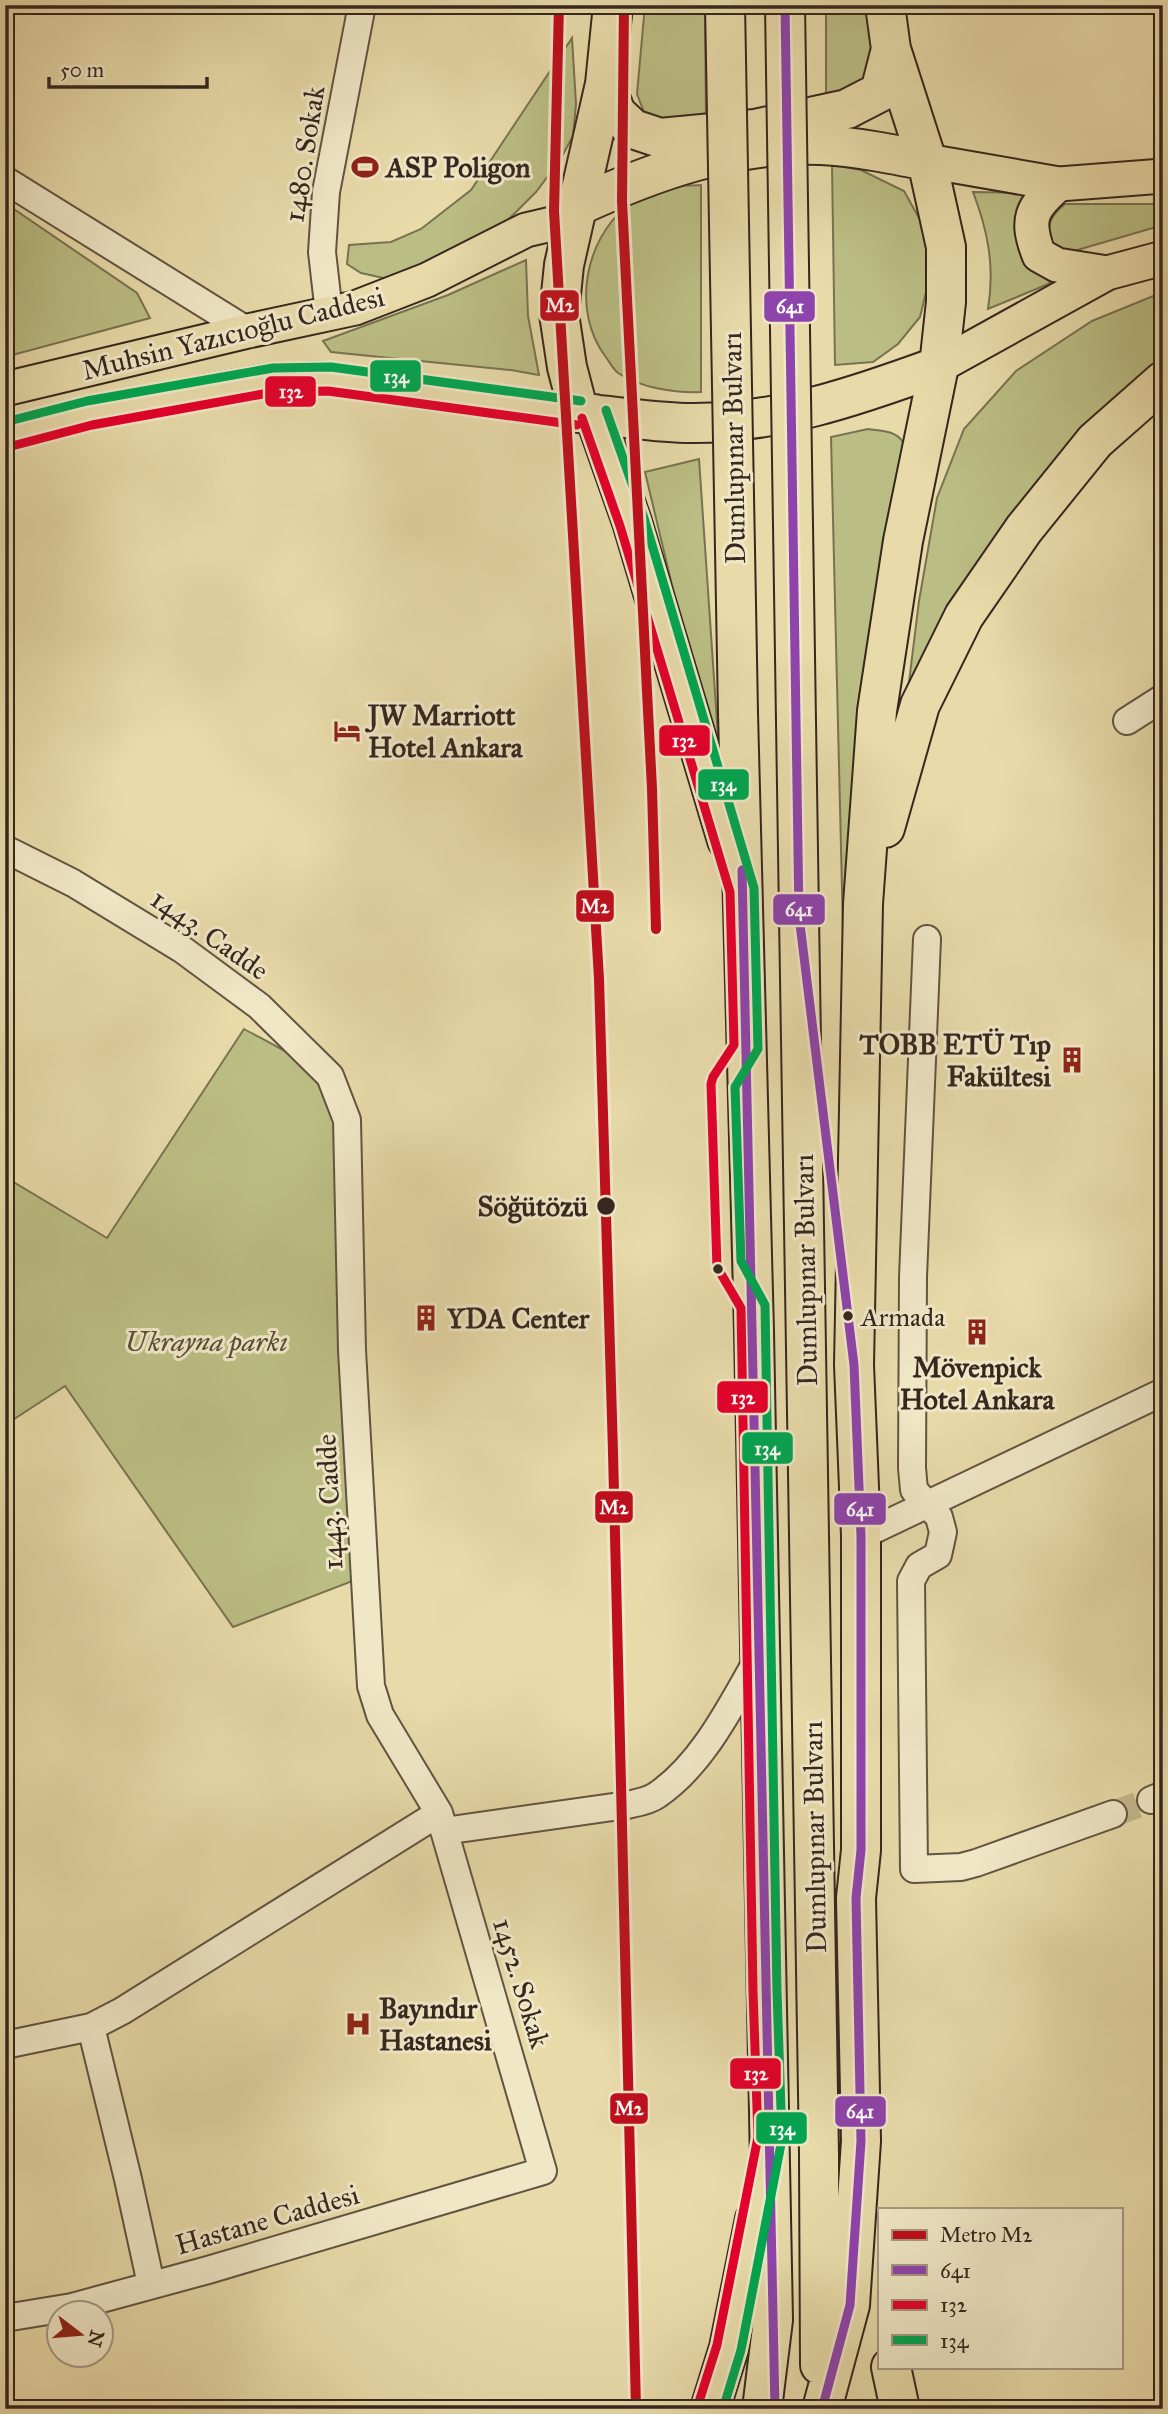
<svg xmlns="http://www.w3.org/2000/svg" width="1168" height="2414" viewBox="0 0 1168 2414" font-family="'IM FELL Great Primer',serif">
<rect width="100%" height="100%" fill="#e8daa9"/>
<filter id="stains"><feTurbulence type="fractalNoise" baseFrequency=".00286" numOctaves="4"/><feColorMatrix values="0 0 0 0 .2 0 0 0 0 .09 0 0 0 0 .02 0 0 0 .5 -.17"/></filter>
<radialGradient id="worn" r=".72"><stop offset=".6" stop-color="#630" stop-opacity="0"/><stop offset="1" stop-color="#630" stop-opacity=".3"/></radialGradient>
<path fill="#bbbe84" stroke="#787252" stroke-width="2" d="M645,5H705L706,125L651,121L644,112L637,94Z
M826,5H878L876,76L826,102Z
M572,38L576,104L573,136L560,160L536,192L507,221L468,246L388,279L361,273L347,264L349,245L391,242L421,229L471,190Z
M832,164L861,170L904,191L924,227L934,259L920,317L898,344L873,362L835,365Z
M701,185V392C674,393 641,388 618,373C613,369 609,361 605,356C572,311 584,241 627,206C633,201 640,192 647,189C661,185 687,186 701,185Z
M973,192L1026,193C1010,239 1015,252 1051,283L988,309C995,267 988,231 973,192Z
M5,203L137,293L150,318L5,357Z
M1065,204H1163V225L1074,251H1057L1048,243C1048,224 1050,216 1065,204Z
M526,260L528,316L539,375L511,370L331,352L323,341L448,295Z
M1163,292V364L903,731L919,601L937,498L964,429L1016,371L1092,321Z
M868,429C881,431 895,430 903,442L843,930L831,437Z
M699,459L722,795L645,472Z
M244,1029C271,1044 308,1059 324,1087C331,1099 333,1115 337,1129L356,1577L350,1582L233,1627L65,1386L5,1425V1177L107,1238Z"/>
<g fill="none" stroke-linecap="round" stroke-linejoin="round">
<path stroke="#c4b68d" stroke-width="26" stroke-dasharray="26 13" stroke-linecap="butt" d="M1113,1814L1151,1800"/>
<g stroke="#625442" stroke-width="30">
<path id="minor" d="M5,180L248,331
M329,313L322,252L326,192L362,5
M1127,721L1163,698
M5,849L73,883L183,950L259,1006L330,1076L347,1120L352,1350L371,1686L380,1715L439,1813L543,2171L208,2270L72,2307L5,2318
M927,939L913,1277L912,1468L914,1490L939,1517L943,1532L938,1555L919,1566L911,1581L914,1869L961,1867L976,1863L1113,1814
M861,1536L1163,1392
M1151,1800L1163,1795
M444,1831L627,1805C636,1803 649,1801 657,1795C703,1764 732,1704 759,1657
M91,2027L128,2179L151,2284
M5,2045L91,2027L122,2011L439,1813"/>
</g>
<g stroke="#36271f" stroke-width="37">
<path id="major" d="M927,161L1059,184L1163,176
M1059,184C1031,208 1025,219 1039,255L1057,265L1107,273
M939,366L1107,273L1163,258
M5,389L248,331L355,308L427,280L526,230L573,219
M5,435L89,413L273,380L329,379L579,413"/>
</g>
<g stroke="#36271f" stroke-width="42">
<path id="highway" d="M613,5L605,84L564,265L559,314L567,367L579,413C614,416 650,422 685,423C774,425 857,396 939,366
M605,84L616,113L633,129L660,138L755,129L847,109L880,92L891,49
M576,207C651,172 737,141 821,145C857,147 892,154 927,161
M594,414L632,522L727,840
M738,713L754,1332L773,2320L762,2409
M885,828L920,705L964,616L1024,529L1095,441L1163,381
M799,916L819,2155L820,2365
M891,2367L900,2409
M710,2409L729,2348L755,2219
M822,2409L850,2305L861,2141L856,1898L861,1850V1536L854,1365L863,904L877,711L903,541L939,366L946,302V247L927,161L891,49L885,5"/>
</g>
<use href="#minor" stroke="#f0e7c7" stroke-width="26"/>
<use href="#major" stroke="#e8daa9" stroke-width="33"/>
<use href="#highway" stroke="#e8daa9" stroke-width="38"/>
<g stroke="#36271f" stroke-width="42" stroke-linecap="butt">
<path id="highway-bridge" d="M725,5L738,713
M785,5L799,916"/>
</g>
<use href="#highway-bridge" stroke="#e8daa9" stroke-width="38"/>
<g stroke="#f0e7c7" stroke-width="14">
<path id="bus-1" d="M785,5L799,916L854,1365L861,1536V1850L856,1898L861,2141L850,2305L822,2409
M742,870C755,1383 763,1896 775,2409"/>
</g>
<g stroke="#f0e7c7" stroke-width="14">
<path id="bus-2" d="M582,418L620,526L730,892L734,1045L713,1077L711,1084L717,1267L741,1308L753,1991L758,2137L717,2345L698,2405
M8,447L92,425L274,392L328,391L577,425"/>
</g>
<g stroke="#f0e7c7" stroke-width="14">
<path id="bus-3" d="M606,410L644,518L754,888L758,1049L735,1087L741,1261L765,1305L777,1991L782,2139L741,2350L723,2409
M5,422L87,401L273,368L331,367L581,401"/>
</g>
<use href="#bus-1" stroke="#8e44ad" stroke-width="9"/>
<use href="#bus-2" stroke="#e4002b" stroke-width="9"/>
<use href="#bus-3" stroke="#00a651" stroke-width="9"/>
<g stroke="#f0e7c7" stroke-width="16">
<path id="metro-1" d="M559,5L554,211L599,979L613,1452L636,2409
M624,5L622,201L652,789L656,929"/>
</g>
<use href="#metro-1" stroke="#bf0e1c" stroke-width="10"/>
</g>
<defs>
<g id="stadium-bare" transform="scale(2.1)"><path d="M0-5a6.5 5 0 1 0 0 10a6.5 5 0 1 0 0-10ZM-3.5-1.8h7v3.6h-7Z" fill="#8f2418" stroke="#f0e7c7" stroke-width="2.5" paint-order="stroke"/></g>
<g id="hotel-bare" transform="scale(2.1)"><path d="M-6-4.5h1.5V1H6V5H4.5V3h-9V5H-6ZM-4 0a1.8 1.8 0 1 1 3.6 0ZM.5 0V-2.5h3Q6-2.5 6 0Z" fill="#8f2418" stroke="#f0e7c7" stroke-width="2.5" paint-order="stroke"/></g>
<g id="building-bare" transform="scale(2.1)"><path d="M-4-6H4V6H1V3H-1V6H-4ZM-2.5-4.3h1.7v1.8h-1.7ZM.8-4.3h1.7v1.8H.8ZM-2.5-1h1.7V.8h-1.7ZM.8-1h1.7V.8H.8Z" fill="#8f2418" stroke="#f0e7c7" stroke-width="2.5" paint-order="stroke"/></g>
<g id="hospital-bare" transform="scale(2.1)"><path d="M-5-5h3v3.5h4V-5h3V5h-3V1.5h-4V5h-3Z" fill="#8f2418" stroke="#f0e7c7" stroke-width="2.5" paint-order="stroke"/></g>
</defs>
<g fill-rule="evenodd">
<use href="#stadium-bare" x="365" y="167"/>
<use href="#hotel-bare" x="347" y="731"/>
<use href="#building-bare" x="1072" y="1060"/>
<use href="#building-bare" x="426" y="1318"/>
<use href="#building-bare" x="977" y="1332"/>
<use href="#hospital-bare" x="358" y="2024"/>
</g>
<g fill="#36271f" stroke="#f0e7c7" stroke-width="2.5">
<circle cx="606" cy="1206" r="10"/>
<circle cx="718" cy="1269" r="6"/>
<circle cx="848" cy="1316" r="6"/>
</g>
<g text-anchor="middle" stroke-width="6" stroke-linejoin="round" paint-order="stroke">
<g font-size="26" fill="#36271f" stroke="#f0e7c7" text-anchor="start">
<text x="861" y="1326">Armada</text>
</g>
<g font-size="28" fill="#36271f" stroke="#f0e7c7">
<text transform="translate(304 154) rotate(-81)" y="10">1480. Sokak</text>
<text transform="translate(233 333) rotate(-14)" y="10">Muhsin Yazıcıoğlu Caddesi</text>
<text transform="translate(733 448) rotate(-91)" y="10">Dumlupınar Bulvarı</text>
<text transform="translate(210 934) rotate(35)" y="10">1443. Cadde</text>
<text transform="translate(805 1270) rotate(-91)" y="10">Dumlupınar Bulvarı</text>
<text transform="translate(329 1502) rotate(-93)" y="10">1443. Cadde</text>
<text transform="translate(814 1837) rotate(-91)" y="10">Dumlupınar Bulvarı</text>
<text transform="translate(522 1983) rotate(73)" y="10">1452. Sokak</text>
<text transform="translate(267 2219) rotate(-16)" y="10">Hastane Caddesi</text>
</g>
<g font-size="28" font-weight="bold" fill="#36271f" stroke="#f0e7c7" text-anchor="start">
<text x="386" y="177">ASP Poligon</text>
<text x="368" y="725">JW Marriott<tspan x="368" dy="32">Hotel Ankara</tspan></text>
<text x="1051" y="1054" text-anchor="end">TOBB ETÜ Tıp<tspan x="1051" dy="32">Fakültesi</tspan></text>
<text x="447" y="1328">YDA Center</text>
<text x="977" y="1377" text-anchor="middle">Mövenpick<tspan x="977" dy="32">Hotel Ankara</tspan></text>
<text x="379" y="2018">Bayındır<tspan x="379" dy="32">Hastanesi</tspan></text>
</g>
<g font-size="28" font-weight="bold" fill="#36271f" stroke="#f0e7c7" text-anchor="end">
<text x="588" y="1216">Söğütözü</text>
</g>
<g font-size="28" font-style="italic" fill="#574d38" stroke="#f0e7c7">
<text x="206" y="1351">Ukrayna parkı</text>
</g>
</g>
<g stroke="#f0e7c7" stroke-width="2.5">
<rect x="539" y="289" width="41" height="33" rx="7" fill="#bf0e1c"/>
<rect x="763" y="290" width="53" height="33" rx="7" fill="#8e44ad"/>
<rect x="369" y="359" width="53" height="34" rx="7" fill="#00a651"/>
<rect x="264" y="375" width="53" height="33" rx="7" fill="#e4002b"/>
<rect x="658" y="724" width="53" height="33" rx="7" fill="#e4002b"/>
<rect x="697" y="768" width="53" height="33" rx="7" fill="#00a651"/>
<rect x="575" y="889" width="40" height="34" rx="7" fill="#bf0e1c"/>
<rect x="772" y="893" width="54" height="33" rx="7" fill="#8e44ad"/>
<rect x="716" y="1380" width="53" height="34" rx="7" fill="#e4002b"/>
<rect x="741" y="1431" width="53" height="34" rx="7" fill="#00a651"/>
<rect x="594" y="1490" width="40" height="34" rx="7" fill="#bf0e1c"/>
<rect x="833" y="1492" width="54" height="34" rx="7" fill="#8e44ad"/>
<rect x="729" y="2057" width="53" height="33" rx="7" fill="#e4002b"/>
<rect x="609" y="2092" width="40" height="33" rx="7" fill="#bf0e1c"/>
<rect x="834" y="2095" width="53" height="33" rx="7" fill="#8e44ad"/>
<rect x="755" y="2111" width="53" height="34" rx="7" fill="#00a651"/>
</g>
<g font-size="19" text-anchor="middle" font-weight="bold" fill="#fff">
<text x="560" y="312">M2</text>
<text x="790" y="313">641</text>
<text x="396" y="383">134</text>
<text x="291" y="398">132</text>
<text x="684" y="747">132</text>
<text x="723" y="791">134</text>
<text x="595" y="913">M2</text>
<text x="799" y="916">641</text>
<text x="743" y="1404">132</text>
<text x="767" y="1455">134</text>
<text x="614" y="1514">M2</text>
<text x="860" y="1516">641</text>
<text x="756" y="2080">132</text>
<text x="629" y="2115">M2</text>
<text x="860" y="2118">641</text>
<text x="782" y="2135">134</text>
</g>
<rect width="1168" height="2414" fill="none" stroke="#e8daa9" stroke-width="28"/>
<rect x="7" y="7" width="1154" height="2400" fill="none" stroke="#36271f" stroke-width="3.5"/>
<rect x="14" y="14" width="1140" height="2386" fill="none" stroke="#36271f" stroke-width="2"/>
<rect x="878" y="2208" width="245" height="161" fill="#f0e7c7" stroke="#a69a84" stroke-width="2"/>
<rect x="892" y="2230" width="35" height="10" fill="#bf0e1c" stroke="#a69a84" stroke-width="2"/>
<text x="940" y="2242" font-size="21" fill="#36271f">Metro M2</text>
<rect x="892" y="2265" width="35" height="10" fill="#8e44ad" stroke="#a69a84" stroke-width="2"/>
<text x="940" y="2278" font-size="21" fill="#36271f">641</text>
<rect x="892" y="2300" width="35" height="10" fill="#e4002b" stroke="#a69a84" stroke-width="2"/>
<text x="940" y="2312" font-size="21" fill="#36271f">132</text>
<rect x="892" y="2335" width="35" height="10" fill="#00a651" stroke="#a69a84" stroke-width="2"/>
<text x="940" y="2348" font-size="21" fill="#36271f">134</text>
<g transform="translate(80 2334) rotate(106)"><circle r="33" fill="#f0e7c7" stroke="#a69a84" stroke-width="2"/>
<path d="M0-5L12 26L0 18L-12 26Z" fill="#8f2418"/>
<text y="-10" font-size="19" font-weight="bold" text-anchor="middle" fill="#36271f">N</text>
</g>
<path d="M49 77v10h158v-10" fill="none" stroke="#36271f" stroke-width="3.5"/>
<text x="60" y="77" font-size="21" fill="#36271f" stroke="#f0e7c7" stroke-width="5" paint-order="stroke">50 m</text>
<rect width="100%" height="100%" filter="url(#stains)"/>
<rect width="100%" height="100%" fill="url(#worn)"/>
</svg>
